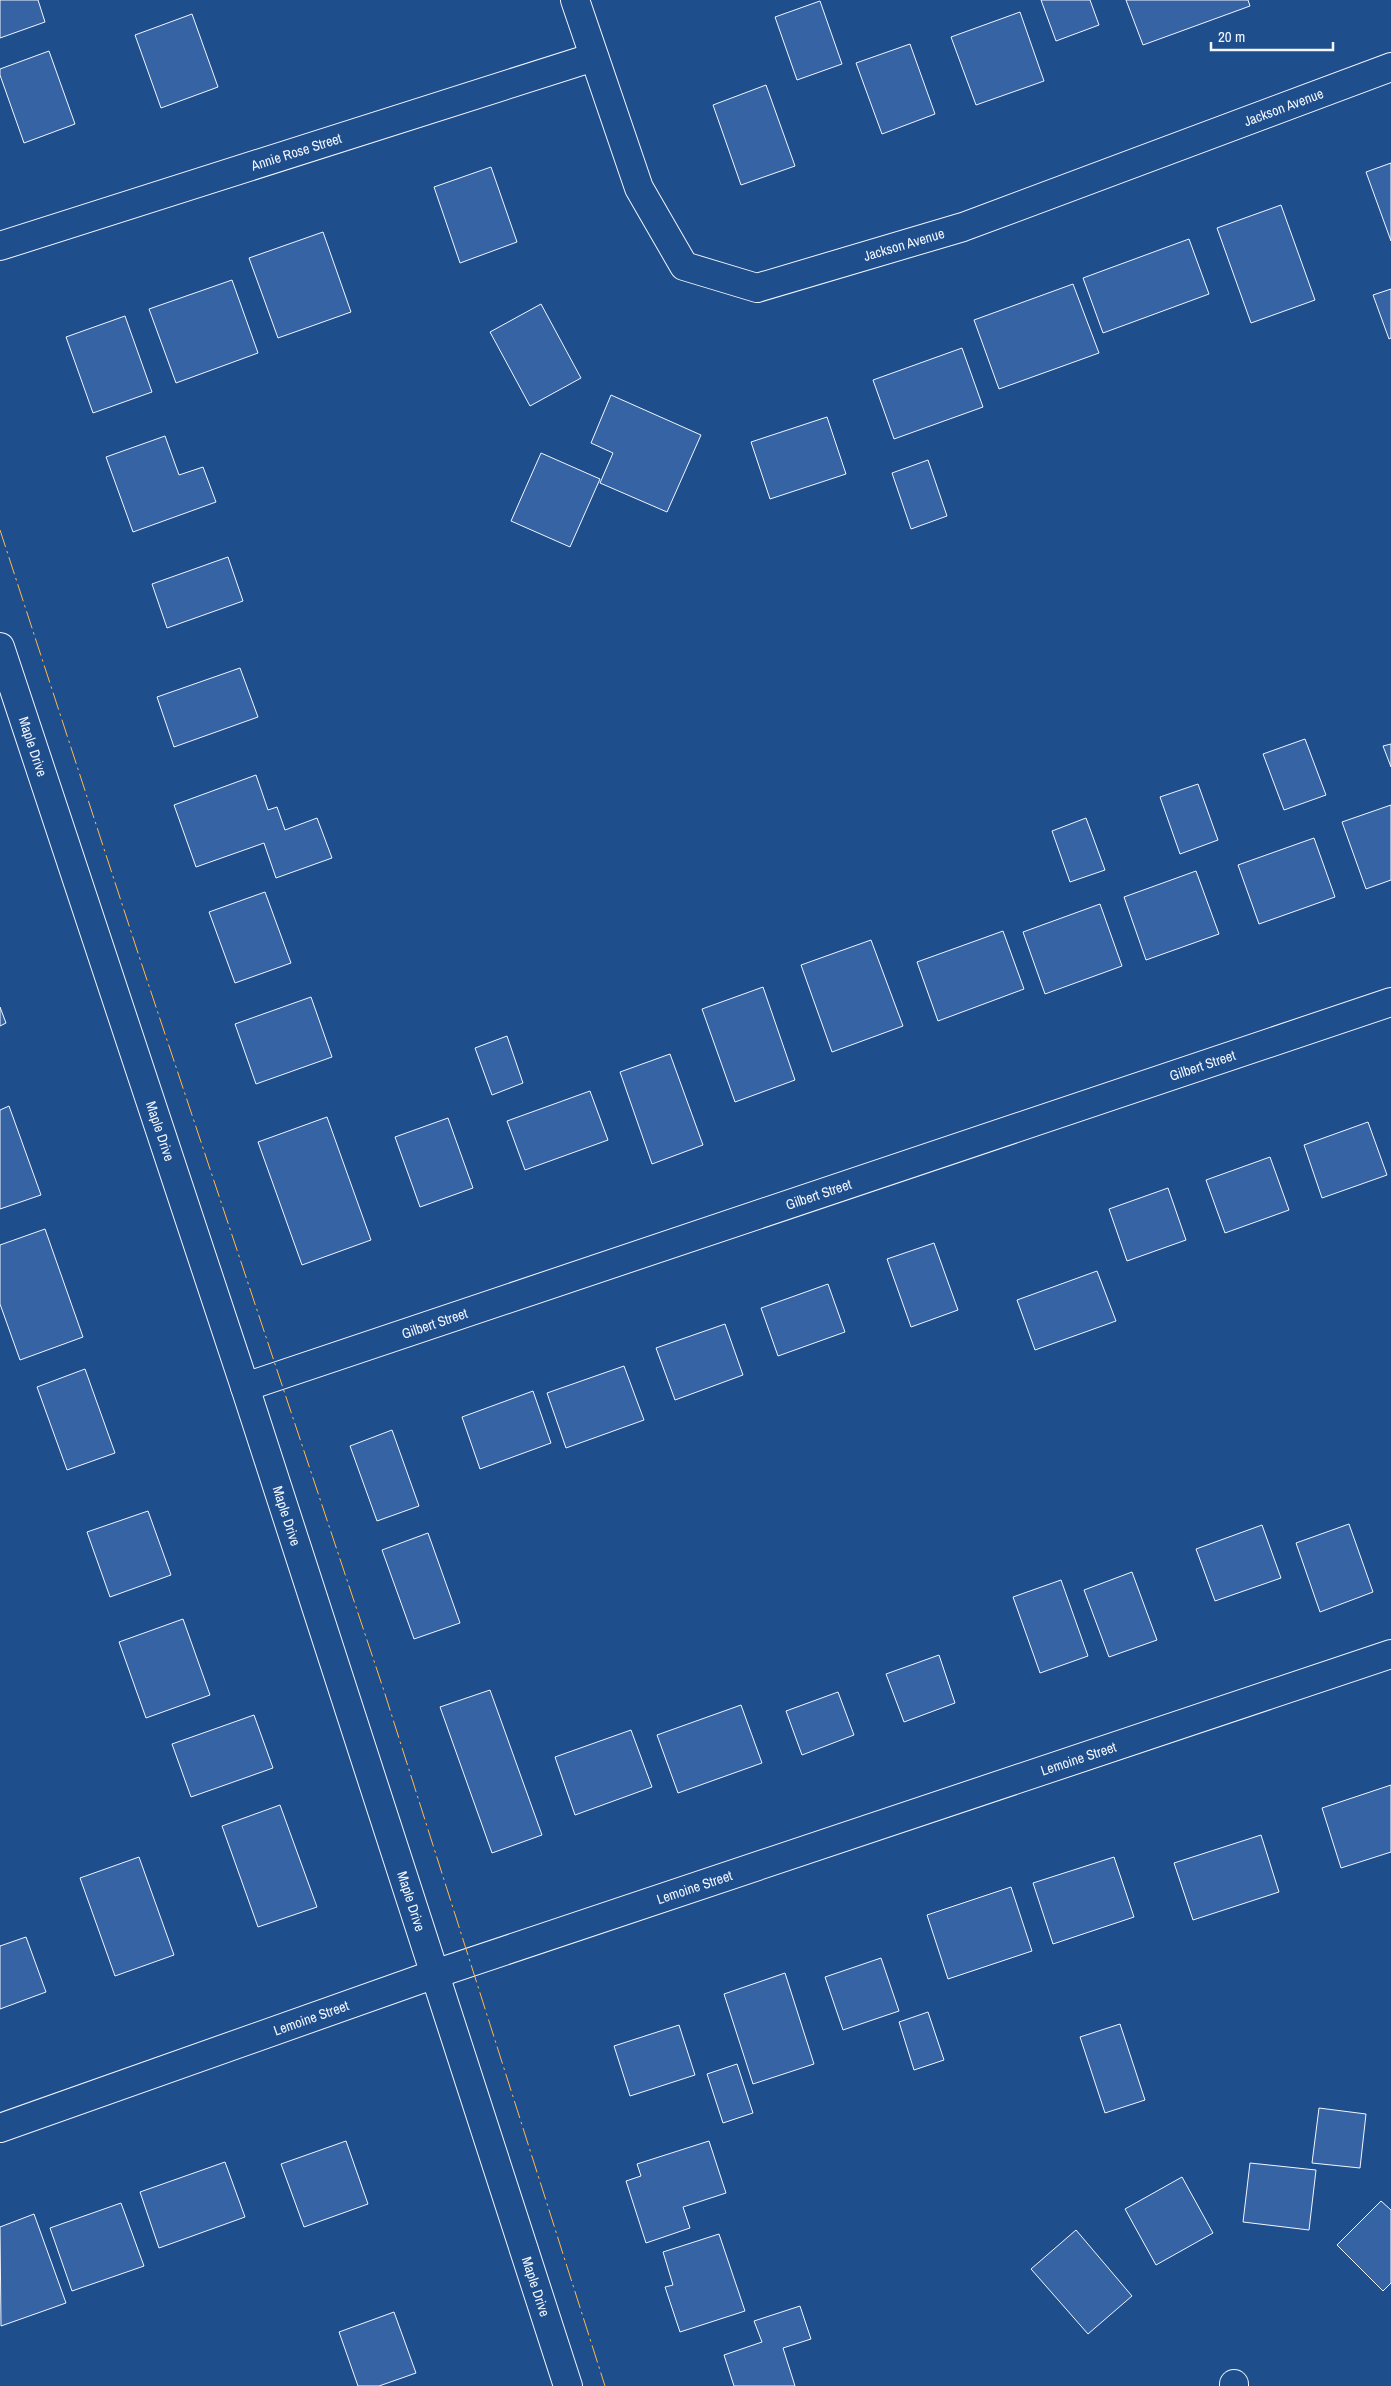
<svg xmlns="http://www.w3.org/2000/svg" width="1391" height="2386" viewBox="0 0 1391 2386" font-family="'Archivo Narrow',sans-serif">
<rect width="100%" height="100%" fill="#1f4e8c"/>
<path fill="#3563a3" stroke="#f2f6ff" d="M0,0H38L45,22L0,38Z
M1041,0H1090L1099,25L1056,41Z
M1126,0H1248L1250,6L1143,45Z
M820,1L842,64L797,80L775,17Z
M1020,12L1044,81L976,105L951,37Z
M192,14L218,87L161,108L135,35Z
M910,44L935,114L882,134L856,63Z
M49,51L75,124L24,143L0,75V69Z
M766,85L795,166L741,185L713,105Z
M1391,163V241L1366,172Z
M491,167L517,242L460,263L434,187Z
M1281,205L1315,300L1251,323L1217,228Z
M323,232L351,312L278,338L249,258Z
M1189,239L1209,294L1103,333L1083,278Z
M232,280L258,353L176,383L149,309Z
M1073,284L1099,353L999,389L974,320Z
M1391,289V338L1389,339L1373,295Z
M541,304L581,378L530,406L490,332Z
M125,316L152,392L93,413L66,337Z
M962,348L983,407L894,439L873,380Z
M611,395L701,435L667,512L600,483L613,453L591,443Z
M827,417L846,474L770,499L751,442Z
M165,436L179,475L203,467L216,502L133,532L106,457Z
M541,453L600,479L570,547L511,521Z
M928,460L947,516L911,529L892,473Z
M228,557L243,601L167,628L152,584Z
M240,668L258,717L174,747L157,697Z
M1305,739L1326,795L1284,810L1263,754Z
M1391,744V767L1383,746Z
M256,775L268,810L277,807L285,830L317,818L332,858L276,878L264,843L196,867L174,805Z
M1198,784L1218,840L1180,854L1160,797Z
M1391,805V880L1366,889L1342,822Z
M1086,818L1105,870L1070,882L1052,831Z
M1314,838L1335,897L1259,924L1238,865Z
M1196,871L1219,934L1146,960L1124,897Z
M265,892L291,963L235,983L209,912Z
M1100,904L1122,966L1045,994L1023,932Z
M1003,931L1024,989L938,1021L917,962Z
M871,940L903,1026L832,1052L801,965Z
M763,987L795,1080L735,1102L702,1009Z
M311,997L332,1057L256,1084L235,1024Z
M0,1007L6,1023L0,1026Z
M507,1036L523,1083L492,1095L475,1048Z
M670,1054L703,1145L652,1164L620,1072Z
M590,1091L608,1140L525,1170L507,1121Z
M9,1106L41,1195L0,1209V1110Z
M327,1117L371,1240L302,1265L258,1142Z
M448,1118L473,1188L420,1207L395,1137Z
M1368,1122L1387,1175L1322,1198L1304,1145Z
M1270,1157L1289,1210L1225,1233L1206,1180Z
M1168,1188L1186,1240L1127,1261L1109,1209Z
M45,1229L83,1337L20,1360L0,1304V1245Z
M934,1243L958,1310L911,1327L887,1259Z
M1097,1271L1116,1321L1035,1350L1017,1300Z
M828,1284L845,1332L778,1356L761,1308Z
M725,1324L743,1375L675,1400L656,1348Z
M624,1366L644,1420L566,1448L547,1393Z
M85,1369L115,1453L67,1470L37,1387Z
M533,1391L551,1443L480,1469L462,1417Z
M392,1430L419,1506L377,1521L350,1446Z
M148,1511L171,1575L110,1597L87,1532Z
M1349,1524L1373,1592L1320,1612L1296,1543Z
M1262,1525L1281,1578L1215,1601L1196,1549Z
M428,1533L460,1623L414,1639L382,1550Z
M1132,1572L1157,1640L1109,1657L1084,1590Z
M1061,1580L1088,1656L1040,1673L1013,1597Z
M183,1619L210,1695L146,1718L119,1642Z
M939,1655L955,1703L904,1722L886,1674Z
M490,1690L542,1835L492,1853L440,1707Z
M838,1692L854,1735L802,1755L786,1711Z
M741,1705L762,1763L678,1793L657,1735Z
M254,1715L273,1768L191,1797L172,1744Z
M631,1730L652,1787L575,1815L555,1757Z
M1391,1785V1852L1341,1868L1322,1808Z
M280,1805L317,1907L258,1927L222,1826Z
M1261,1835L1279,1892L1193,1920L1174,1863Z
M139,1857L174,1955L115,1976L80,1878Z
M1114,1857L1134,1917L1053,1944L1033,1883Z
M1011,1887L1032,1951L948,1979L927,1915Z
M26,1937L46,1992L0,2009V1946Z
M881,1958L899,2011L843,2030L825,1977Z
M785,1973L814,2064L753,2084L724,1994Z
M928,2012L944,2060L914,2070L899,2022Z
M1120,2024L1145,2100L1105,2113L1080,2037Z
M679,2025L695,2075L630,2096L614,2046Z
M737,2064L753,2113L723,2123L707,2074Z
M1319,2108L1366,2114L1360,2168L1312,2163Z
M346,2141L368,2204L304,2227L281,2164Z
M709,2141L726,2193L683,2207L690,2228L646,2243L626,2181L641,2176L637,2164Z
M225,2162L245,2217L159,2248L140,2192Z
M1250,2163L1316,2170L1309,2230L1243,2222Z
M1182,2177L1213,2233L1156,2265L1125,2209Z
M1381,2201L1391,2210V2283L1383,2291L1337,2245Z
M121,2203L144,2266L72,2291L50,2228Z
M34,2214L66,2303L1,2326L0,2227Z
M1076,2230L1132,2296L1088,2334L1031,2269Z
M719,2234L745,2311L680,2332L665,2287L673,2285L663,2252Z
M800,2306L811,2339L783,2348L795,2386H734L724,2355L762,2342L754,2321Z
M394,2312L416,2373L379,2386H358L339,2332Z"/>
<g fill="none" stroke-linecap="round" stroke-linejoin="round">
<g stroke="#f2f6ff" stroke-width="30">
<g id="minor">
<path id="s1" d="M575,0L639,188L684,266L757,288L963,227L1391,67"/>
<path id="s2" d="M0,246L594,57"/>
<path id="s3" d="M0,647L245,1387L568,2386"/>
<path id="s4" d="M245,1387L1391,1002"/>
<path id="s5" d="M0,2128L435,1974L1391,1654"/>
<path d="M1234,2384V2386"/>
</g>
</g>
<use href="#minor" stroke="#1f4e8c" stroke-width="28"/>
<path stroke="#ffb74d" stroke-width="1" stroke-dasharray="18 4 2.5 4" stroke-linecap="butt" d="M0,530L138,953L384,1691L605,2386"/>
</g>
<g text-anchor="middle" stroke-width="4" stroke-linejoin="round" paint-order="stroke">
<g font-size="14" fill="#f2f6ff" stroke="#1f4e8c">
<text dy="5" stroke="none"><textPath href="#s1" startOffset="922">Jackson Avenue</textPath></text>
<text dy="5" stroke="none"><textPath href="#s2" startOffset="311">Annie Rose Street</textPath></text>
<text dy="5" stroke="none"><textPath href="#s1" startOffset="518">Jackson Avenue</textPath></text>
<text dy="5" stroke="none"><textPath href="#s3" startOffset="105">Maple Drive</textPath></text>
<text dy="5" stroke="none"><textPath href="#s4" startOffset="1010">Gilbert Street</textPath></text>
<text dy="5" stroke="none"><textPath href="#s3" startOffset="510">Maple Drive</textPath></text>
<text dy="5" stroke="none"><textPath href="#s4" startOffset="605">Gilbert Street</textPath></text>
<text dy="5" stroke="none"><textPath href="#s4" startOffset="200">Gilbert Street</textPath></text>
<text dy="5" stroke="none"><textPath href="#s3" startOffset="915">Maple Drive</textPath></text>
<text dy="5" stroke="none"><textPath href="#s5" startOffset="1140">Lemoine Street</textPath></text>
<text dy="5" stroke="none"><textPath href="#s5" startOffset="735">Lemoine Street</textPath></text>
<text dy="5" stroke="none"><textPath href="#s3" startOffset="1320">Maple Drive</textPath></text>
<text dy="5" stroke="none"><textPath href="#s5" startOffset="330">Lemoine Street</textPath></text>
<text dy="5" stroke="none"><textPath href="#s3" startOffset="1725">Maple Drive</textPath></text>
</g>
</g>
<path d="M1211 42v8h122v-8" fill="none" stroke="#f2f6ff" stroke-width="2.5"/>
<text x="1218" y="42" font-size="15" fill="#f2f6ff" stroke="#1f4e8c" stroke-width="4" paint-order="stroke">20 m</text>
</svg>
